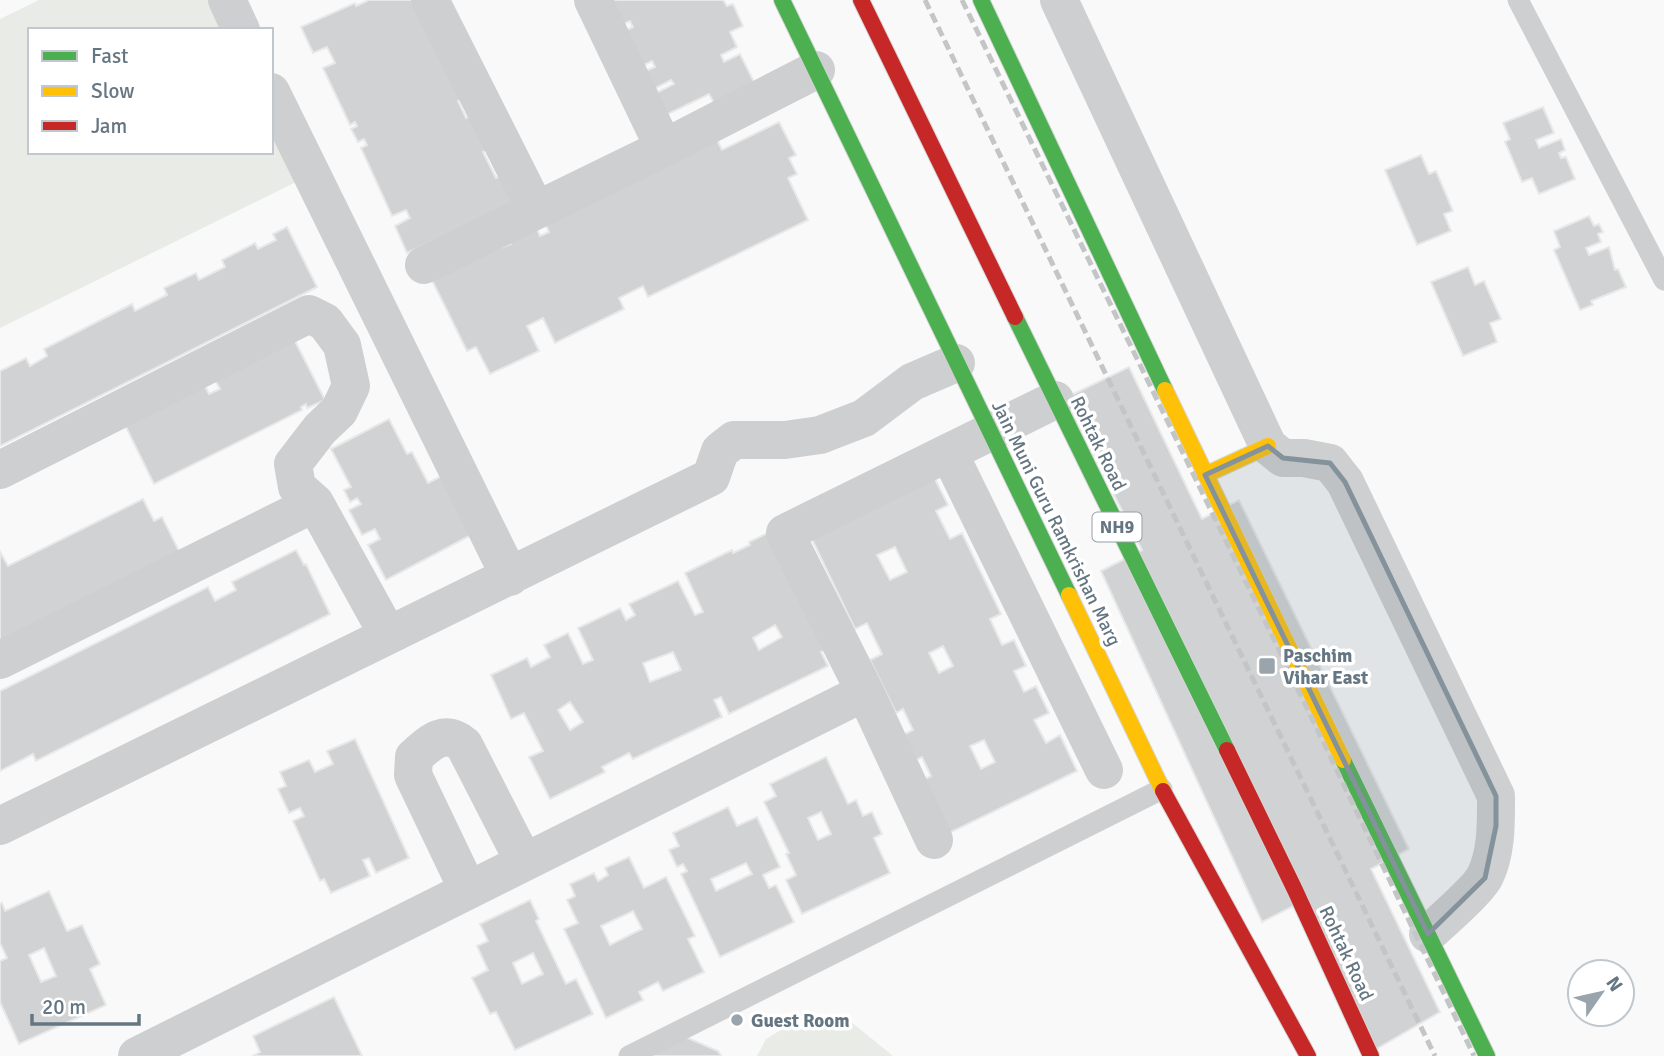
<svg xmlns="http://www.w3.org/2000/svg" width="1664" height="1056" viewBox="0 0 1664 1056" font-family="Signika,sans-serif">
<rect width="100%" height="100%" fill="#f9f9f9"/>
<path fill="#e8ebe6" d="M39,0H227L241,30H30V152H271V93L310,175L0,328V19Z
M804,1016L850,1021L893,1056H757L766,1039Z"/>
<path fill="#d0d2d3" stroke="#e8e8e8" stroke-width="2" fill-rule="evenodd" d="M369,0H421L467,97L458,101L466,118L475,114L491,149L483,152L496,178L503,175L516,202L407,253L395,226L410,218L406,210L392,216L361,148L367,145L364,139L358,142L351,129L357,126L355,122L350,125L323,68L335,63L327,47L313,53L301,27L355,3L356,6Z
M608,0H723L727,6L733,4L743,26L730,32L737,47L721,55L724,62L740,54L755,84L714,103L709,94L666,115L656,93L674,84L671,80L652,90L643,72L655,67L652,61L640,67L623,32L633,27L630,21L620,25Z
M1543,107L1554,133L1536,140L1539,148L1561,139L1565,150L1559,153L1561,158L1566,157L1575,179L1539,194L1532,178L1522,182L1505,142L1510,139L1503,123Z
M779,122L796,155L789,158L797,174L788,178L808,220L648,297L643,286L619,298L624,309L555,343L543,318L527,326L539,351L490,374L476,347L467,351L429,274L511,244L507,236L534,223L540,236L549,232L543,219L715,136L722,150Z
M1421,155L1429,174L1436,171L1453,211L1444,214L1451,231L1417,245L1385,170Z
M1589,216L1594,226L1599,224L1603,232L1598,234L1601,242L1586,248L1589,255L1609,247L1615,270L1618,269L1626,287L1591,301L1593,305L1580,310L1554,250L1560,247L1554,231Z
M287,227L317,287L0,446V371L26,358L30,366L47,356L44,349L132,304L135,311L167,295L164,288L196,273L199,280L225,267L222,260L255,243L258,249L276,240L273,234Z
M1468,267L1475,285L1484,281L1501,319L1490,323L1497,342L1463,356L1431,282Z
M295,341L325,400L307,408L306,404L301,407L302,410L154,484L125,425L205,386L209,394L220,389L215,380Z
M1129,367L1202,519L1239,500L1409,849L1371,869L1440,1012L1371,1052L1299,903L1262,922L1101,571L1142,550L1065,398Z
M389,419L407,454L412,452L428,483L444,475L475,533L386,580L368,545L380,539L375,529L362,535L349,510L361,504L357,498L350,502L344,490L351,487L331,449Z
M931,471L948,505L936,511L950,539L962,533L1001,614L990,619L1002,645L1014,640L1026,666L1014,671L1024,692L1036,686L1049,713L1034,720L1046,743L1060,735L1077,771L947,834L921,781L931,776L922,757L912,762L899,737L913,730L903,709L896,713L870,660L882,654L867,623L855,629L808,531ZM895,547L907,572L890,580L877,555ZM943,646L953,666L939,673L929,653ZM984,740L995,762L981,769L970,746Z
M143,499L154,521L162,517L183,559L0,642V552L8,566Z
M776,529L833,647L821,652L828,666L729,714L721,697L714,700L722,717L633,759L629,753L602,767L605,772L550,799L529,757L543,751L524,713L511,719L491,675L527,658L531,667L550,657L544,645L568,633L583,664L593,660L578,628L620,608L626,620L635,615L629,604L678,581L695,615L703,612L685,573L732,550L733,553L750,545L749,542ZM775,625L782,637L759,650L753,638ZM673,652L681,670L650,682L643,663ZM570,702L583,722L570,730L558,710Z
M296,550L304,565L306,564L330,614L36,761L33,754L0,771V691L208,587L215,601L236,590L232,582Z
M355,739L409,858L376,873L369,858L363,860L370,876L331,893L324,879L320,881L293,821L304,816L300,808L289,813L278,789L286,786L280,772L309,760L315,772L333,764L327,751Z
M826,757L848,804L856,800L863,816L872,812L882,834L874,838L890,873L802,914L786,880L796,875L786,854L789,853L764,802L776,796L770,784ZM821,812L831,834L818,840L808,818Z
M728,807L737,826L757,817L780,867L763,875L769,888L776,885L794,922L720,957L681,874L687,871L683,864L677,867L669,850L679,846L673,833ZM746,863L752,874L716,891L711,879Z
M629,857L644,888L666,877L695,936L688,939L704,972L663,991L658,982L639,992L643,1000L606,1018L564,929L578,923L567,900L575,896L570,884L594,873L598,881L608,875L605,868ZM633,911L642,929L610,945L601,926Z
M49,891L67,931L82,925L100,964L90,969L106,1005L19,1044L0,1002V961L7,958L0,943V904L2,903L5,911ZM44,948L56,976L41,982L29,955Z
M530,900L539,919L536,921L566,984L576,979L593,1014L515,1050L496,1012L490,1014L472,978L488,970L477,946L488,941L480,924ZM533,953L543,974L522,984L513,963Z
M334,997L362,1056H253L260,1052L253,1036Z
M681,1035L718,1051L721,1056H642Z"/>
<g fill="none" stroke-linecap="round" stroke-linejoin="round">
<g stroke="#d5d6d7" stroke-width="18">
<path id="fast" d="M782,0L1069,595
M981,0L1165,390
M1015,317L1227,750
M1343,760L1487,1056"/>
</g>
<g stroke="#d5d6d7" stroke-width="18">
<path id="slow" d="M1165,390L1343,760
M1205,475L1268,446
M1069,595L1163,791"/>
</g>
<g stroke="#d5d6d7" stroke-width="18">
<path id="jam" d="M861,0L1015,317
M1227,750L1295,890L1371,1056
M1163,791L1308,1056"/>
</g>
<path stroke="#cecfd0" stroke-width="21" d="M1518,0L1664,280
M629,1056L1162,789"/>
<path stroke="#cecfd0" stroke-width="38" d="M227,0L241,30
M430,0L536,210
M593,0L664,148
M1059,0L1268,446L1283,458H1304L1330,463L1345,482L1496,796C1496,821 1497,852 1485,876C1479,889 1441,922 1428,934
M271,92L510,577
M424,265L664,148L816,70
M949,453L1104,770
M0,470L309,314L325,322L342,345L351,386L339,411L320,429L293,464L297,487L315,503L388,635
M0,660L315,503
M0,826L711,477L720,451L734,440H785L820,435L864,418L912,382L956,363
M934,840L865,692L785,533L1055,400
M468,890L413,775L414,757C430,743 444,728 464,745L524,862
M137,1056L865,692"/>
<use href="#fast" stroke="#4caf50" stroke-width="16"/>
<use href="#slow" stroke="#ffc107" stroke-width="16"/>
<use href="#jam" stroke="#c62828" stroke-width="16"/>
<path stroke="#c3c5c6" stroke-width="5" stroke-dasharray="10 5" stroke-linecap="butt" d="M925,0L1435,1056
M962,0L1283,658L1474,1056"/>
</g>
<path fill="#84929c" fill-opacity="0.2" stroke="#84929c" stroke-width="5" stroke-linejoin="round" d="M1268,446L1283,458L1330,463L1345,482L1496,796V826L1485,878L1428,934L1205,475Z"/>
<g fill="#99a4ac" stroke="#fff" stroke-width="2.5">
<rect x="1258" y="657" width="18" height="18" rx="3.5"/>
<circle cx="737" cy="1020" r="7"/>
</g>
<g text-anchor="middle" stroke-width="7" stroke-linejoin="round" paint-order="stroke">
<rect fill="#fff" stroke="#939fa8" stroke-width="2" x="1092.5" y="512.5" width="49" height="29" rx="5"/>
<g font-size="18" font-weight="bold" fill="#657683">
<text x="1117" y="533">NH9</text>
</g>
<g font-size="19" fill="#657683" stroke="#fff">
<text transform="translate(1099 443) rotate(64)" y="7">Rohtak Road</text>
<text transform="translate(1057 523) rotate(64)" y="7">Jain Muni Guru Ramkrishan Marg</text>
<text transform="translate(1347 953) rotate(65)" y="7">Rohtak Road</text>
</g>
<g font-size="19" font-weight="bold" fill="#657683" stroke="#fff" text-anchor="start">
<text x="1283" y="662">Paschim<tspan x="1283" dy="22">Vihar East</tspan></text>
<text x="751" y="1027">Guest Room</text>
</g>
</g>
<rect x="28" y="28" width="245" height="126" fill="#ffffff" stroke="#c1c8cd" stroke-width="2"/>
<rect x="42" y="51" width="35" height="10" fill="#4caf50" stroke="#c1c8cd" stroke-width="2"/>
<text x="91" y="63" font-size="21" fill="#657683">Fast</text>
<rect x="42" y="86" width="35" height="10" fill="#ffc107" stroke="#c1c8cd" stroke-width="2"/>
<text x="91" y="98" font-size="21" fill="#657683">Slow</text>
<rect x="42" y="121" width="35" height="10" fill="#c62828" stroke="#c1c8cd" stroke-width="2"/>
<text x="91" y="133" font-size="21" fill="#657683">Jam</text>
<g transform="translate(1601 993) rotate(56)"><circle r="33" fill="#ffffff" stroke="#c1c8cd" stroke-width="2"/>
<path d="M0-5L12 26L0 18L-12 26Z" fill="#99a4ac"/>
<text y="-10" font-size="19" font-weight="bold" text-anchor="middle" fill="#657683">N</text>
</g>
<path d="M32 1014v10h107v-10" fill="none" stroke="#657683" stroke-width="3.5"/>
<text x="42" y="1014" font-size="21" fill="#657683" stroke="#ffffff" stroke-width="5" paint-order="stroke">20 m</text>
</svg>
